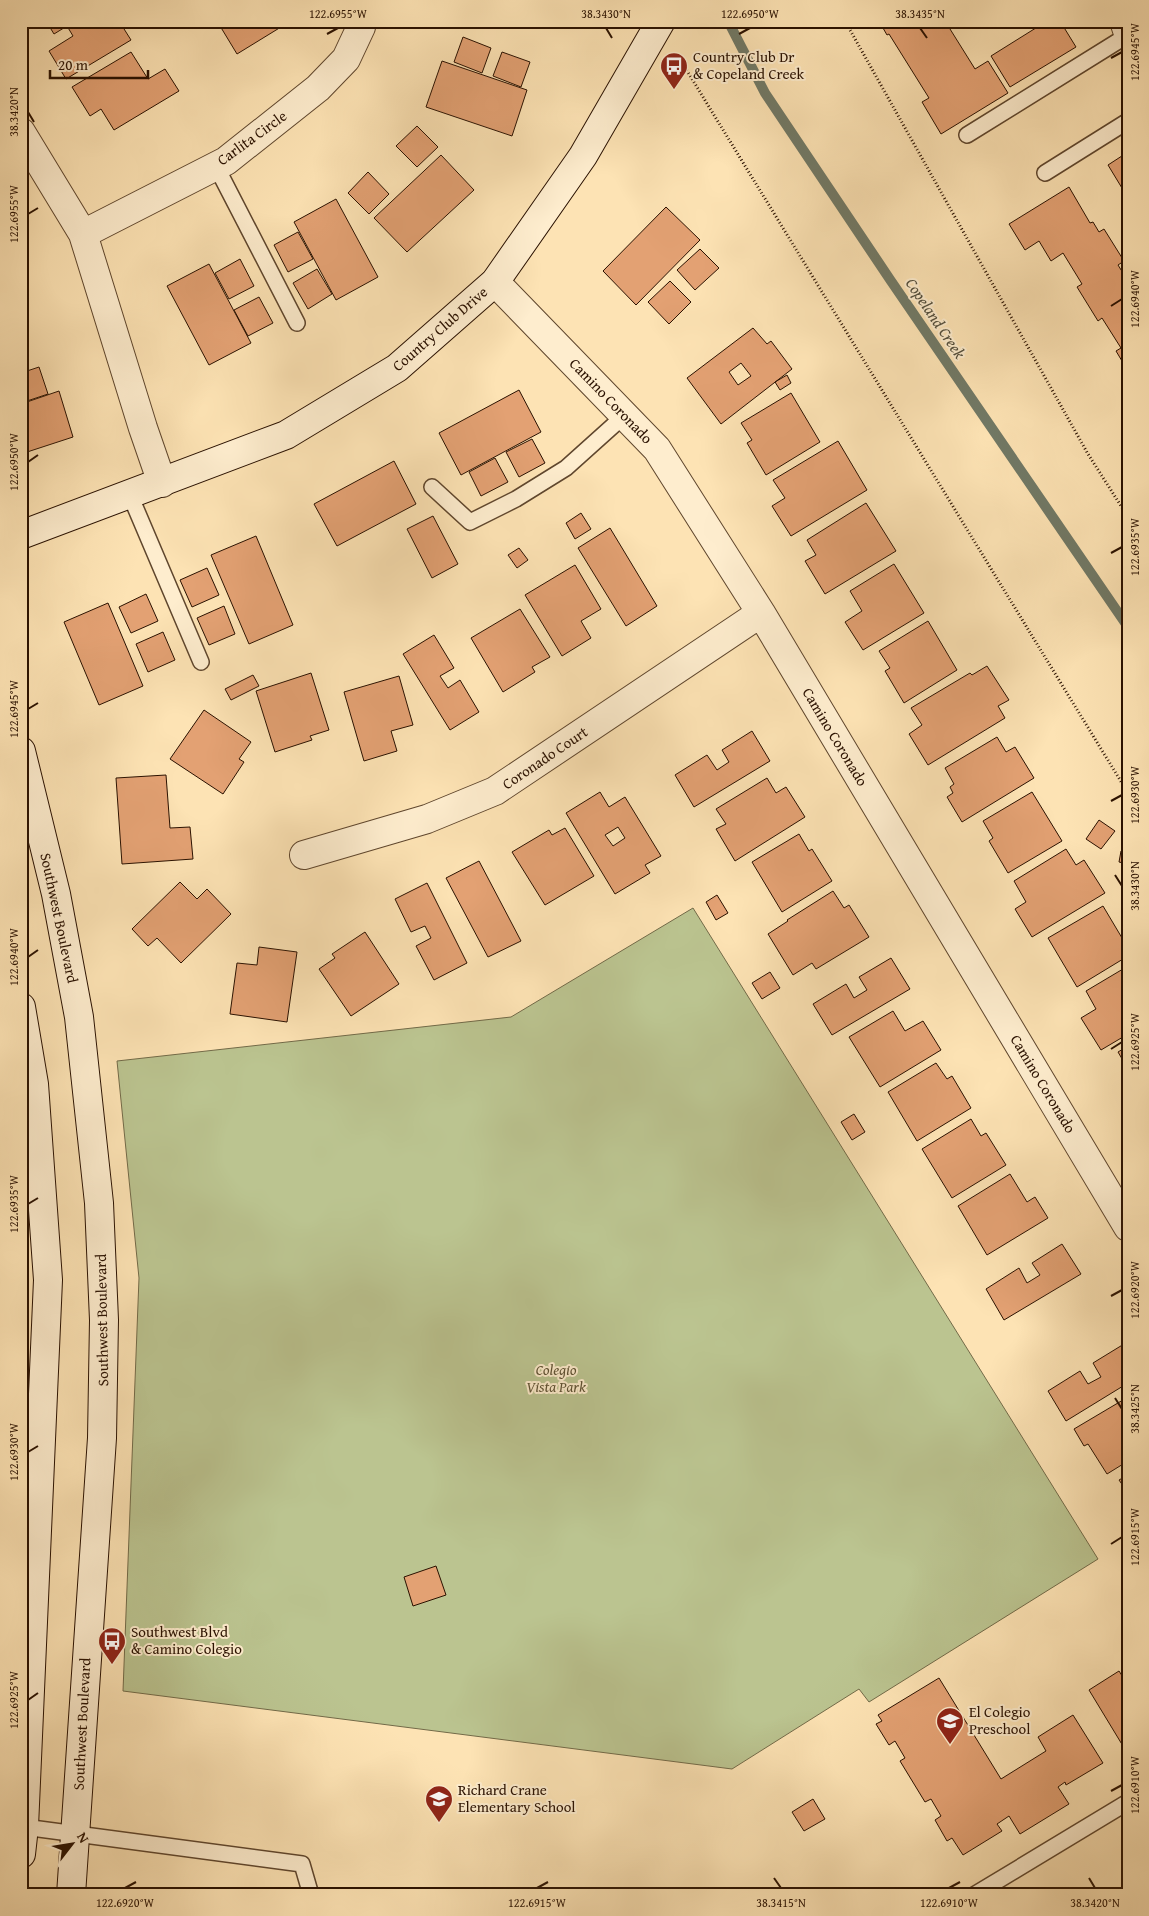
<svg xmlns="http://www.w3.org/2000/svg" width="1149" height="1916" viewBox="0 0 1149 1916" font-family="'Gentium Book Plus',serif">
<rect width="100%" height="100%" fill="#fde3b4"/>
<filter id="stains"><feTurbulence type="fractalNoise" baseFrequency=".004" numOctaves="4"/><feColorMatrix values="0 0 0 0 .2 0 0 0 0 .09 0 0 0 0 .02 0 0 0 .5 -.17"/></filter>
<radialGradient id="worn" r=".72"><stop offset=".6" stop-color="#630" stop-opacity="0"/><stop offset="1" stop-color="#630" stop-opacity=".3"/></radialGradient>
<path fill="#bbc490" stroke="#726a48" d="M693,908L1098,1559L869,1702L859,1689L732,1769L123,1691L139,1278L117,1061L511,1017Z"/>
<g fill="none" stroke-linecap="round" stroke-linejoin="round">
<path stroke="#717966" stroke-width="10" d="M728,21L765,93L891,281L1128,627"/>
</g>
<path fill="#e3a173" stroke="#2a1100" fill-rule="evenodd" d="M46,21H119L131,40L66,79L49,51L73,36L67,26L54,34Z
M217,21H278L281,27L237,54Z
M879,21H945L975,69L988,61L1008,93L941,134L922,102L929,98L889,34L887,35Z
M1047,21H1060L1076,47L1010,87L991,56Z
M463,37L491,48L482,73L454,62Z
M131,52L148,79L165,69L179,91L114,130L101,109L90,116L72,87Z
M502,52L530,62L521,87L493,76Z
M442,61L527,90L512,136L426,107Z
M417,126L438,147L417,167L396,146Z
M1128,152V198L1108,165Z
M441,155L474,190L407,252L374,218Z
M368,172L389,194L369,214L348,193Z
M1069,187L1090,223L1093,222L1099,232L1104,229L1124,261L1118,265L1128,281V371L1116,351L1121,348L1102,318L1098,321L1077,287L1082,284L1063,253L1051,261L1039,241L1025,250L1009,224Z
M336,199L378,277L336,300L294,222Z
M666,207L700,240L636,305L603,271Z
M298,232L313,259L288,272L274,245Z
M700,249L719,268L695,290L677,270Z
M240,259L254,286L229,299L215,273Z
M209,264L251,343L209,365L167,286Z
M317,269L332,294L308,309L293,283Z
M670,281L691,302L669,324L648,302Z
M259,297L273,323L248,336L234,310Z
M753,328L767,344L771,341L792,369L721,424L687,378ZM741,363L751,376L738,385L729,372Z
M39,367L48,394L21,403V373Z
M787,375L791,383L780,390L775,382Z
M519,390L541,432L461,475L439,433Z
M59,391L73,437L21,454V404Z
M791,393L820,442L766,475L747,443L752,440L741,423Z
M532,439L545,463L519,477L506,452Z
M838,441L867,490L791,536L772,506L785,498L773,480Z
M495,458L508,482L481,496L469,472Z
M394,461L416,504L337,546L314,504Z
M866,503L896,551L825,594L805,561L816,555L807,540Z
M581,513L591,529L575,539L566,523Z
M433,516L458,564L432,578L407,529Z
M610,528L657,606L626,626L578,548Z
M256,536L293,625L249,644L211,555Z
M519,548L528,560L517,568L508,555Z
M894,564L924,613L863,650L845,622L862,611L850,591Z
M575,565L601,609L581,621L591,638L562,656L525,595Z
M207,568L219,595L192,607L180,580Z
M146,594L158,621L131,633L119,607Z
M108,603L143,686L99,705L64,622Z
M224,606L235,634L209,645L197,618Z
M520,609L550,657L532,667L535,672L503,692L471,638Z
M928,621L957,670L904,703L885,671L890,668L879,651Z
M163,632L175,660L148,672L136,644Z
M434,635L454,668L440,676L448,688L460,680L479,712L450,730L403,654Z
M987,666L1009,700L998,706L1005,718L928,765L909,734L922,725L911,708L970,673L972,675Z
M311,673L329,730L310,736L312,740L275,752L256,691Z
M253,675L259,686L231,700L225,689Z
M399,676L413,725L391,731L397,751L364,761L344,692Z
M204,710L251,742L239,759L244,762L223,794L170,759Z
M752,731L770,761L694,807L675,775L707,755L717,770L729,762L722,750Z
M997,737L1006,752L1015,747L1034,778L962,822L947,797L953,793L950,787L954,784L945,768Z
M166,775L170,828L190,827L193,859L122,864L116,778Z
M767,778L776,793L786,787L805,817L735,861L716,829L726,824L716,809Z
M600,792L609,807L625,797L661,856L645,865L650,873L615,894L566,813ZM618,827L625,838L613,846L605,835Z
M1032,792L1062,841L1008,873L989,841L993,838L983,821Z
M1099,820L1115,831L1101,849L1086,839Z
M565,828L594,876L545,905L512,852L549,830L552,835Z
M799,834L809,851L812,849L832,881L782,912L752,862Z
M1066,849L1076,865L1084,860L1105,893L1032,937L1015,909L1026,902L1014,881Z
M1121,851L1128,852V864L1119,862Z
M479,861L521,941L488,957L446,878Z
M180,882L197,899L207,889L231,914L181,963L157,938L148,946L132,929Z
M427,883L467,963L434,980L416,946L431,938L425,926L411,932L395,899Z
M833,891L844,908L849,905L869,937L816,969L812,963L793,975L768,934L788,921L787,920Z
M717,895L728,913L716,920L706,902Z
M1103,906L1128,948V956L1077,987L1048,938Z
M365,932L399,984L351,1016L319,969L335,958L332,954Z
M259,947L297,952L287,1022L230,1014L237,963L257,965Z
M891,958L910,989L832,1035L813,1004L846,984L854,998L867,990L859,977Z
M1128,966V1034L1101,1050L1081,1018L1096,1009L1086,991Z
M770,972L780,988L762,999L752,983Z
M893,1011L905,1031L923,1021L941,1050L880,1087L849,1037Z
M1128,1046V1091L1122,1081L1126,1078L1123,1072L1128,1069L1118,1052Z
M936,1063L947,1079L952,1076L971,1108L917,1141L888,1092Z
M854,1114L865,1132L852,1140L841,1122Z
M971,1119L981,1136L986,1133L1006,1165L952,1198L922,1149Z
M1010,1174L1027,1202L1035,1197L1048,1218L987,1255L958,1206Z
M1062,1244L1081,1274L1004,1320L986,1289L1019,1268L1027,1283L1040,1275L1032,1263Z
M1124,1344L1128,1350V1383L1066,1421L1048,1391L1080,1371L1088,1384L1101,1377L1093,1363Z
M1128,1397V1461L1107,1474L1088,1444L1084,1446L1074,1429Z
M1128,1475V1493L1119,1480Z
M436,1566L446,1595L413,1606L404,1577Z
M1119,1671L1128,1685V1749L1126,1751L1089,1690Z
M939,1678L1001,1779L1046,1751L1038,1737L1073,1715L1103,1763L1066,1785L1065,1782L1058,1787L1069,1804L1020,1834L1009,1816L997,1824L1002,1831L963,1855L952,1838L947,1841L935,1820L941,1816L931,1799L925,1802L900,1761L905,1758L895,1741L889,1745L876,1724L882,1721L878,1715Z
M813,1799L825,1819L804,1831L792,1812Z"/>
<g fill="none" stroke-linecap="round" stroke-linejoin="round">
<g stroke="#5f462d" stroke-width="18">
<path id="lane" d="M967,135L1128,35
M216,166L297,323
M1045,173L1128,121
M432,487L470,522L516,499L566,468L625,415
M130,495L201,662
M24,1827L302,1864L311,1895
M974,1895L1128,1802"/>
</g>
<g stroke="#5f462d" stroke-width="30">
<path id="street" d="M1124,21L1128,33
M21,132L83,234L226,161L318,88L346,59L361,27L362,21
M83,234L143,428L162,483
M495,282L657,449L761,613L1128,1227
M304,855L427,819L495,791L761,613"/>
</g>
<g stroke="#2a1100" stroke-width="30">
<path id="secondary" d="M21,535L286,435L397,368L495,282L583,156L661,21
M21,751L56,894L79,1017L99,1203L104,1320L102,1438L71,1895
M21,1007L34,1084L48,1280L24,1827L21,1854"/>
</g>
<path stroke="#2a1100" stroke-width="3" stroke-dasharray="1 2.5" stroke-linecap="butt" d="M845,21L1088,454L1128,517
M681,61L1128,793"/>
<use href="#lane" stroke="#feedce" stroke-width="15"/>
<use href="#street" stroke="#feedce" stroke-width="28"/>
<use href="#secondary" stroke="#feedce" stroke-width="28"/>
</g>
<path fill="none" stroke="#2a1100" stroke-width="2" d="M606,28L612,38M920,28L927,38M327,34L338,28M739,34L750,28M1111,58L1122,52M28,112L34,122M28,214L38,208M1111,306L1122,299M28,462L38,455M1111,553L1122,547M28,709L38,703M1111,801L1122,795M1115,875L1122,886M28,957L38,950M1111,1049L1122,1042M28,1204L38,1198M1111,1296L1122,1290M1115,1398L1122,1409M28,1452L38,1446M1111,1544L1122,1537M28,1700L38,1693M1111,1791L1122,1785M774,1878L781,1888M1089,1878L1095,1888M125,1888L136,1882M537,1888L548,1882M949,1888L960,1882"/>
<defs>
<g id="bus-pin" transform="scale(1.4375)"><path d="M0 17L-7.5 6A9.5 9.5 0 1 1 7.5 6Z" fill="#8f2418" stroke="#feedce"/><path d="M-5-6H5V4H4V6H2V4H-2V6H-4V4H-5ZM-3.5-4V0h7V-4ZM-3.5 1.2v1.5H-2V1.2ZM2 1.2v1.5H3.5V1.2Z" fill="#fff"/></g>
<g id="school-pin" transform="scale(1.4375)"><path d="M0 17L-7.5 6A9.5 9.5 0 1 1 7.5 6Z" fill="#8f2418" stroke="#feedce"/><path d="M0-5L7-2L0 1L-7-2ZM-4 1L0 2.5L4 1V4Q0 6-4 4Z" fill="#fff"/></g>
</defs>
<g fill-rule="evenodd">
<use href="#bus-pin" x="674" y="66"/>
<use href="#bus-pin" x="112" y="1641"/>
<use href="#school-pin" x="950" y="1721"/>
<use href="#school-pin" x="439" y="1799"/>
</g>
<g text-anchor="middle" stroke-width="4" stroke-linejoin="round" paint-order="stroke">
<g font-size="15" fill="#2a1100" stroke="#feedce" text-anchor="start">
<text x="693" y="62">Country Club Dr<tspan x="693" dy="17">&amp; Copeland Creek</tspan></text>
<text x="131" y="1637">Southwest Blvd<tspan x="131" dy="17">&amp; Camino Colegio</tspan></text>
<text x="969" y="1717">El Colegio<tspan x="969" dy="17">Preschool</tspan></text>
<text x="458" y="1795">Richard Crane<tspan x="458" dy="17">Elementary School</tspan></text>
</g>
<g font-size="15" fill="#2a1100" stroke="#feedce">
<text transform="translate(252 138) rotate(-36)" y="5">Carlita Circle</text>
<text transform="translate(440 329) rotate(-41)" y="5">Country Club Drive</text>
<text transform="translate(611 401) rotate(46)" y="5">Camino Coronado</text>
<text transform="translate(835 737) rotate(59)" y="5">Camino Coronado</text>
<text transform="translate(545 758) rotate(-34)" y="5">Coronado Court</text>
<text transform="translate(59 918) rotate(78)" y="5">Southwest Boulevard</text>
<text transform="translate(1043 1084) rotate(59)" y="5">Camino Coronado</text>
<text transform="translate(102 1320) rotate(-91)" y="5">Southwest Boulevard</text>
<text transform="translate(82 1724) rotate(-87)" y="5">Southwest Boulevard</text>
</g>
<g font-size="15" font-style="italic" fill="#5d5032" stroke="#feedce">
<text x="556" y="1375">Colegio<tspan x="556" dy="17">Vista Park</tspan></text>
</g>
<g font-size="16" font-style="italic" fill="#534e3c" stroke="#feedce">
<text transform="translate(936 318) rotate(56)" y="6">Copeland Creek</text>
</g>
</g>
<rect width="1149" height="1916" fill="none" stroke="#fde3b4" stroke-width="55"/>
<g transform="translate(72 1844) rotate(59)" stroke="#feedce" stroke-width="4" paint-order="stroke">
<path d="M0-4L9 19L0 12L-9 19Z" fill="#2a1100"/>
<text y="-8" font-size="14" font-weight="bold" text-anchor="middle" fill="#2a1100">N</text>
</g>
<path d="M50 70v8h98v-8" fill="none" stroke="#2a1100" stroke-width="2.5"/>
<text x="58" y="70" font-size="15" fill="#2a1100" stroke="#feedce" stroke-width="4" paint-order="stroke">20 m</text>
<rect x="28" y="28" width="1094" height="1860" fill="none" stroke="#2a1100" stroke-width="2"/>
<g font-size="12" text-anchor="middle" fill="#2a1100">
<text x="338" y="18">122.6955°W</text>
<text x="606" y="18">38.3430°N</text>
<text x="750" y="18">122.6950°W</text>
<text x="920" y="18">38.3435°N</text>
<text transform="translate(1135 52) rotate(-90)" y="4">122.6945°W</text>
<text transform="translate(14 112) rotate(-90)" y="4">38.3420°N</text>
<text transform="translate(14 214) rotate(-90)" y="4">122.6955°W</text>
<text transform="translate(1135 299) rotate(-90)" y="4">122.6940°W</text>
<text transform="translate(14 462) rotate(-90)" y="4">122.6950°W</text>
<text transform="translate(1135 547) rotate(-90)" y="4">122.6935°W</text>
<text transform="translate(14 709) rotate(-90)" y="4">122.6945°W</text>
<text transform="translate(1135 795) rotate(-90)" y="4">122.6930°W</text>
<text transform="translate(1135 886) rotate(-90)" y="4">38.3430°N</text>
<text transform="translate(14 957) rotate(-90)" y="4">122.6940°W</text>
<text transform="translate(1135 1042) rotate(-90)" y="4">122.6925°W</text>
<text transform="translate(14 1204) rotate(-90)" y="4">122.6935°W</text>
<text transform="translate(1135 1290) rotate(-90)" y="4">122.6920°W</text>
<text transform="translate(1135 1409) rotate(-90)" y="4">38.3425°N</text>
<text transform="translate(14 1452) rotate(-90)" y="4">122.6930°W</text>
<text transform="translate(1135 1537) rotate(-90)" y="4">122.6915°W</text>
<text transform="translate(14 1700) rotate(-90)" y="4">122.6925°W</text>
<text transform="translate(1135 1785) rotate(-90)" y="4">122.6910°W</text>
<text x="125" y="1907">122.6920°W</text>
<text x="537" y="1907">122.6915°W</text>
<text x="781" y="1907">38.3415°N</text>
<text x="949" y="1907">122.6910°W</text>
<text x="1095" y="1907">38.3420°N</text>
</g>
<rect width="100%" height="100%" filter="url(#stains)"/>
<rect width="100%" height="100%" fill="url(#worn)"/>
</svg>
